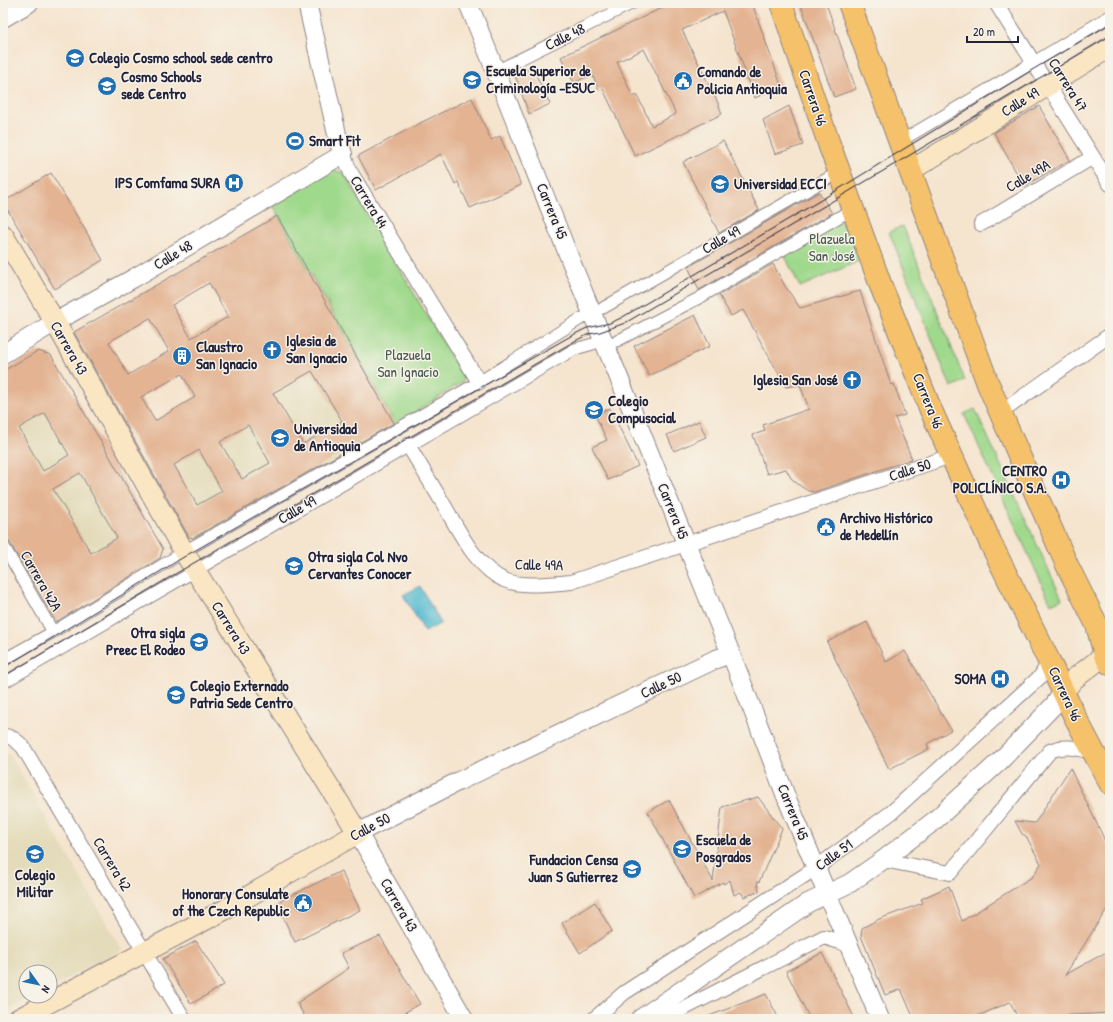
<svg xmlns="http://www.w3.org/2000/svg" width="1113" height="1022" viewBox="0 0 1113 1022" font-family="'Patrick Hand',sans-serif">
<rect width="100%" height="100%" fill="#f7f3e8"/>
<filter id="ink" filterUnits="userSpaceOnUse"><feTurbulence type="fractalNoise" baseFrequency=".025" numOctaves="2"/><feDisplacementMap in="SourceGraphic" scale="8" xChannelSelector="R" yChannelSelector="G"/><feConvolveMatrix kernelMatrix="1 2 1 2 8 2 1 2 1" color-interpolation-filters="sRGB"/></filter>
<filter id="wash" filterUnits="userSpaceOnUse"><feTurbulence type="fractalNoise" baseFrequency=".012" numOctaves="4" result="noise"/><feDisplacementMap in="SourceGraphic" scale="16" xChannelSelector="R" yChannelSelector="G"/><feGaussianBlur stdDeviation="0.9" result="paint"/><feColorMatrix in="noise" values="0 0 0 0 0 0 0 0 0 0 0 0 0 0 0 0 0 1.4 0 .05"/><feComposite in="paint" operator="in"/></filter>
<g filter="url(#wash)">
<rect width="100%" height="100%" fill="#f5e4ce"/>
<path fill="#e4dbba" d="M347,338L396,425L198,541L188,537L172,507L191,496L165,450L224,410Z
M38,351L163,549L160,561L111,589L3,402V371Z
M9,753L122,950L50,988V972H26V996H35L3,1013V757Z"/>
<path fill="#9fd98b" stroke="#607e63" d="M333,170L344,173L464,379L462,382L396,425L272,205Z
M844,214L861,260L800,287L782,250Z
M903,226L965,381L951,387L889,232Z
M975,409L1062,599L1051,604L964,414Z"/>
<path fill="#52b9d0" stroke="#3a6e86" d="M420,586L441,623L425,632L403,595Z"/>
<g id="blocks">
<path fill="#e3b392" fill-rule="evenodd" d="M672,3H752L781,85L755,98L723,11L682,30L718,103L722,114L635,156L603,89L599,90L592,74L574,83L561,57ZM644,49L676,114L652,126L637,95L633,97L617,62Z
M800,3H826L856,89L834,97Z
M532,67L550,104L529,114L515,75Z
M472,98L491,140L500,136L521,185L470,208L458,182L455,184L441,154L376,190L358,156L422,122Z
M789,106L803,145L775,154L763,120Z
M1039,106L1070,160L1024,186L994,133Z
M723,141L759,210L719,233L683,162Z
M51,173L103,260L55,289L3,202Z
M819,192L832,213L699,290L688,267Z
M277,216L394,423L193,538L189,537L74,332ZM209,283L228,317L191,338L172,305ZM150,318L169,351L128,375L109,342ZM312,371L342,421L303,444L273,393ZM182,374L195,397L155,421L141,397ZM248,425L270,463L242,479L220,442ZM199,450L222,491L197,505L174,465Z
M773,264L785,286L800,308L860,291L891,385L894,384L905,415L895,418L912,459L814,492L808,491L799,485L791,478L786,469L767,474L753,435L765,431L763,425L809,409L800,385L786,387L743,310L731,316L719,295Z
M695,315L710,346L649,376L634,346Z
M38,351L51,355L163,549L160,558L56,622L3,531V371ZM45,413L69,455L43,471L19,428ZM80,473L117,538L91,553L53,489Z
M610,408L638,466L608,480L592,447L607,440L595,415Z
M699,421L706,437L674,451L667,435Z
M867,622L886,662L905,651L951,730L927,744L929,749L889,769L827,642Z
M1070,768L1110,851V904L1065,975L1110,950V1013L1018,1018L1010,1002L971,1019H914L901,989L885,995L861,936L862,928L879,919L923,903L921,899L949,886L962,921L1032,877L1041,864L1026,836L1022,834L1015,821L1035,823Z
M758,797L782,829L759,882H757L759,891L744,897L741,892L734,895L730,880L724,884L723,882L694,898L648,812L669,800L713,881L722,807Z
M341,871L360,910L295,942L276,903Z
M595,902L612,931L580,953L562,923Z
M380,936L420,1004L402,1014L404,1019H306L297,1003L349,968L341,953Z
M196,941L224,985L191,1004L163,959Z
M822,953L855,1019H810L786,971Z
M766,994L779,1019H704V1018Z"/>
</g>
</g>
<g filter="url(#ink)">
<use href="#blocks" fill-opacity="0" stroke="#8c8384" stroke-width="1"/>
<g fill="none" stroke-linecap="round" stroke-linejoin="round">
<g stroke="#8c8384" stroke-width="13">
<path id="pedestrian" d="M1039,59L1110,16
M496,71L633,3
M899,142L1029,65
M603,308L839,172
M617,341L699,298L853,209
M3,545L53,632
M3,660L53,632L192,547L479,382L582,318
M3,683L575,349L593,344"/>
</g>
<g stroke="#8c8384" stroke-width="16">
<path id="minor" d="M996,3L1110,184
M343,154L351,173L479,382
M981,224L1093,157
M1000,413L1110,335
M408,445C420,465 432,485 444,505C459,531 476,567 504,580C520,587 554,584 571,582L951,456
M3,736C12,736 17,741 23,747L184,1019
M883,860L950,873L1050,751C1064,744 1079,749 1093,752
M594,1019L624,993L816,868L892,812L1041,676L1049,661
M663,1019L824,937L850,945"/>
</g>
<g stroke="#8c8384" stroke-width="20">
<path id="tertiary" d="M468,3C518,124 563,247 615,368L731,654L787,799L880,1019
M3,18L29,3
M3,354L55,322L134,278L343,154L339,143L307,3
M464,1019L358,833L459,781L716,659L731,654
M640,1019L808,903L850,883L883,860L934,821L1001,760L1054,705L1063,692"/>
</g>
<g stroke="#8c8384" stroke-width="22">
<path id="secondary" d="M910,171L1110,47
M3,235L55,322L184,552L358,833L228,908L18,1019
M1063,692L1074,679L1110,651"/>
</g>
<g stroke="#8c8384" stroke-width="24">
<path id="primary" d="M781,3L829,144L881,286L930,408L991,544L1049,661L1074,715L1110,783
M849,3L988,384L1067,565L1097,625L1105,655L1110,664"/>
</g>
<use href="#pedestrian" stroke="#fff" stroke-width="11"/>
<use href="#minor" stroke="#fff" stroke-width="14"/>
<use href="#tertiary" stroke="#fff" stroke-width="18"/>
<use href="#secondary" stroke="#fbe6c4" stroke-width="20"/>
<use href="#primary" stroke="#f5c16b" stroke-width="22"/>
<path stroke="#22223b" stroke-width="1" d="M3,668L187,555L569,337L587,328L610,323L621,318L821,200L1032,70L1110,24
M3,677L192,564L573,342L589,334L600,332L625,323L826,205L1110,36"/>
</g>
</g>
<defs>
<g id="university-disc" transform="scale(1)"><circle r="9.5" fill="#1f6fb2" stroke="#f7f3e8"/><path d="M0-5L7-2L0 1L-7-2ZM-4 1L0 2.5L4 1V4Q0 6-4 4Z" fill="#fff"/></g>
<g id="civic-disc" transform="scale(1)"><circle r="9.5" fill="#1f6fb2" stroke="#f7f3e8"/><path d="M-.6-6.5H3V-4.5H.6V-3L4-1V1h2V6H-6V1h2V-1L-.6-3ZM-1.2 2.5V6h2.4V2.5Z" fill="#fff"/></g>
<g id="stadium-disc" transform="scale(1)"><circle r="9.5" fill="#1f6fb2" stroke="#f7f3e8"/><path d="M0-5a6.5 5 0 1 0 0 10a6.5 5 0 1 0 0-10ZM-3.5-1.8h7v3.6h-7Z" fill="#fff"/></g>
<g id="hospital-disc" transform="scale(1)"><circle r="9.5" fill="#1f6fb2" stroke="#f7f3e8"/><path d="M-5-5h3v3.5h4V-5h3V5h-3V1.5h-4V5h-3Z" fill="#fff"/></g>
<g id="church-disc" transform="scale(1)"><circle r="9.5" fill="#1f6fb2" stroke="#f7f3e8"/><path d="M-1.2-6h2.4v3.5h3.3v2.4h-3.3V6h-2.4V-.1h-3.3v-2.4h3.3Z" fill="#fff"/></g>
<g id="building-disc" transform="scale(1)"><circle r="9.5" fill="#1f6fb2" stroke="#f7f3e8"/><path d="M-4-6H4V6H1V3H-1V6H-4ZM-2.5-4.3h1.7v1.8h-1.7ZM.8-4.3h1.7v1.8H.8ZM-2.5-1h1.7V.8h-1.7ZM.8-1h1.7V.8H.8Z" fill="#fff"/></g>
<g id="school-disc" transform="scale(1)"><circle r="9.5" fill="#1f6fb2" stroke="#f7f3e8"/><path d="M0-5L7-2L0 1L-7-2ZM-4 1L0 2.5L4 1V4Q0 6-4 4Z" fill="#fff"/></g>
</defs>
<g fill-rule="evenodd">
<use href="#university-disc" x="75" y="58"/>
<use href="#university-disc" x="472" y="80"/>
<use href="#civic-disc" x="683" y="81"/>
<use href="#university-disc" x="107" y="86"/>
<use href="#stadium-disc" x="295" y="141"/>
<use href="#hospital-disc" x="234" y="183"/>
<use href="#university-disc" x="720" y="184"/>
<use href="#church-disc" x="272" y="350"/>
<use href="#building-disc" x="182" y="356"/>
<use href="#church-disc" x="852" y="380"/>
<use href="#school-disc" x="594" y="410"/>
<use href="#university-disc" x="280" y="438"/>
<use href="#hospital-disc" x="1061" y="480"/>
<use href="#civic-disc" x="826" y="527"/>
<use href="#school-disc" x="294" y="566"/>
<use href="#school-disc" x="199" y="642"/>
<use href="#hospital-disc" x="1000" y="679"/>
<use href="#school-disc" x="176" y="695"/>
<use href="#university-disc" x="682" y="849"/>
<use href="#school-disc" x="35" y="854"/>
<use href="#school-disc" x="632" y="869"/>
<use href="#civic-disc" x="303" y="903"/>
</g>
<g text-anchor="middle" stroke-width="3" stroke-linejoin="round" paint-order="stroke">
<g font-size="15" fill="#22223b" stroke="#f7f3e8">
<text transform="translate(565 37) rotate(-26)" y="5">Calle 48</text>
<text transform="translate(1068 85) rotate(58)" y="5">Carrera 47</text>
<text transform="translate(813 98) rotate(71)" y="5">Carrera 46</text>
<text transform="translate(1020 102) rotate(-32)" y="5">Calle 49</text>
<text transform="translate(1028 176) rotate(-31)" y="5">Calle 49A</text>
<text transform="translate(369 202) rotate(59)" y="5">Carrera 44</text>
<text transform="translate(552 211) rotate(68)" y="5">Carrera 45</text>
<text transform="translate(721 240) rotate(-30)" y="5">Calle 49</text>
<text transform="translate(173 255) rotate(-31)" y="5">Calle 48</text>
<text transform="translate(69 348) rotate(60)" y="5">Carrera 43</text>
<text transform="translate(928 401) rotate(68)" y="5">Carrera 46</text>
<text transform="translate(910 470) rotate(-18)" y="5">Calle 50</text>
<text transform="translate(297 510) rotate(-30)" y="5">Calle 49</text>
<text transform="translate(673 511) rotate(68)" y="5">Carrera 45</text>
<text transform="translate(539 565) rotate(1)" y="5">Calle 49A</text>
<text transform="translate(41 581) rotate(60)" y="5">Carrera 42A</text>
<text transform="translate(231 628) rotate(58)" y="5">Carrera 43</text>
<text transform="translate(661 685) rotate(-25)" y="5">Calle 50</text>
<text transform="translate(1065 694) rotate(65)" y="5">Carrera 46</text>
<text transform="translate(793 812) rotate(68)" y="5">Carrera 45</text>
<text transform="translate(370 827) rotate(-28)" y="5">Calle 50</text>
<text transform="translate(834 855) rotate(-36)" y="5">Calle 51</text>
<text transform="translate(112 864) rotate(59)" y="5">Carrera 42</text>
<text transform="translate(399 905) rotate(60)" y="5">Carrera 43</text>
</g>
<g font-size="15" font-weight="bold" fill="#22223b" stroke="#f7f3e8" text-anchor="start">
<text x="89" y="63">Colegio Cosmo school sede centro</text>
<text x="486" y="76">Escuela Superior de<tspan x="486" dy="17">Criminología -ESUC</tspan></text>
<text x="697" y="77">Comando de<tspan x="697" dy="17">Policia Antioquia</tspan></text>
<text x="121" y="82">Cosmo Schools<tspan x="121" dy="17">sede Centro</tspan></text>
<text x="309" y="146">Smart Fit</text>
<text x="220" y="188" text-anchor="end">IPS Comfama SURA</text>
<text x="734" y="189">Universidad ECCI</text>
<text x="286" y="346">Iglesia de<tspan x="286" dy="17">San Ignacio</tspan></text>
<text x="196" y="352">Claustro<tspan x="196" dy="17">San Ignacio</tspan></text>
<text x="838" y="385" text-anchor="end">Iglesia San José</text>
<text x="608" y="406">Colegio<tspan x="608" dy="17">Compusocial</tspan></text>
<text x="294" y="434">Universidad<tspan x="294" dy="17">de Antioquia</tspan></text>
<text x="1047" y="476" text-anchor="end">CENTRO<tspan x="1047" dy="17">POLICLÍNICO S.A.</tspan></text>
<text x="840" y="523">Archivo Histórico<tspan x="840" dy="17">de Medellín</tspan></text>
<text x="308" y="562">Otra sigla Col Nvo<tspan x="308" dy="17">Cervantes Conocer</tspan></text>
<text x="185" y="638" text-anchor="end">Otra sigla<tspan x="185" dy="17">Preec El Rodeo</tspan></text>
<text x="986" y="684" text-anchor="end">SOMA</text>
<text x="190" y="691">Colegio Externado<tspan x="190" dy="17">Patria Sede Centro</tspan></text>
<text x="696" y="845">Escuela de<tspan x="696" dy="17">Posgrados</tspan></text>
<text x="618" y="865" text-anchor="end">Fundacion Censa<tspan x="618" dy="17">Juan S Gutierrez</tspan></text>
<text x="35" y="880" text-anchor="middle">Colegio<tspan x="35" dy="17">Militar</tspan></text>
<text x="289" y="899" text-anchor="end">Honorary Consulate<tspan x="289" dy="17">of the Czech Republic</tspan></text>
</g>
<g font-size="15" fill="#485953" stroke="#f7f3e8">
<text x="832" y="244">Plazuela<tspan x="832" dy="17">San José</tspan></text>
<text x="408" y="360">Plazuela<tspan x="408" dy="17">San Ignacio</tspan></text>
</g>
</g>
<rect width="1113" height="1022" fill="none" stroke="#f7f3e8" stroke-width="16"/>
<g transform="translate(38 984) rotate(123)"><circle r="19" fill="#f7f3e8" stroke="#a29fa3"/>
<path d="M0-3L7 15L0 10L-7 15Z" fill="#1f6fb2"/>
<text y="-6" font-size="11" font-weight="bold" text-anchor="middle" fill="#22223b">N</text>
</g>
<path d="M967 36v6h51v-6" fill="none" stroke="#22223b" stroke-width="2"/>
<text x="973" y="36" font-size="12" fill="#22223b" stroke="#f7f3e8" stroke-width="3" paint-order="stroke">20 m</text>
</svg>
